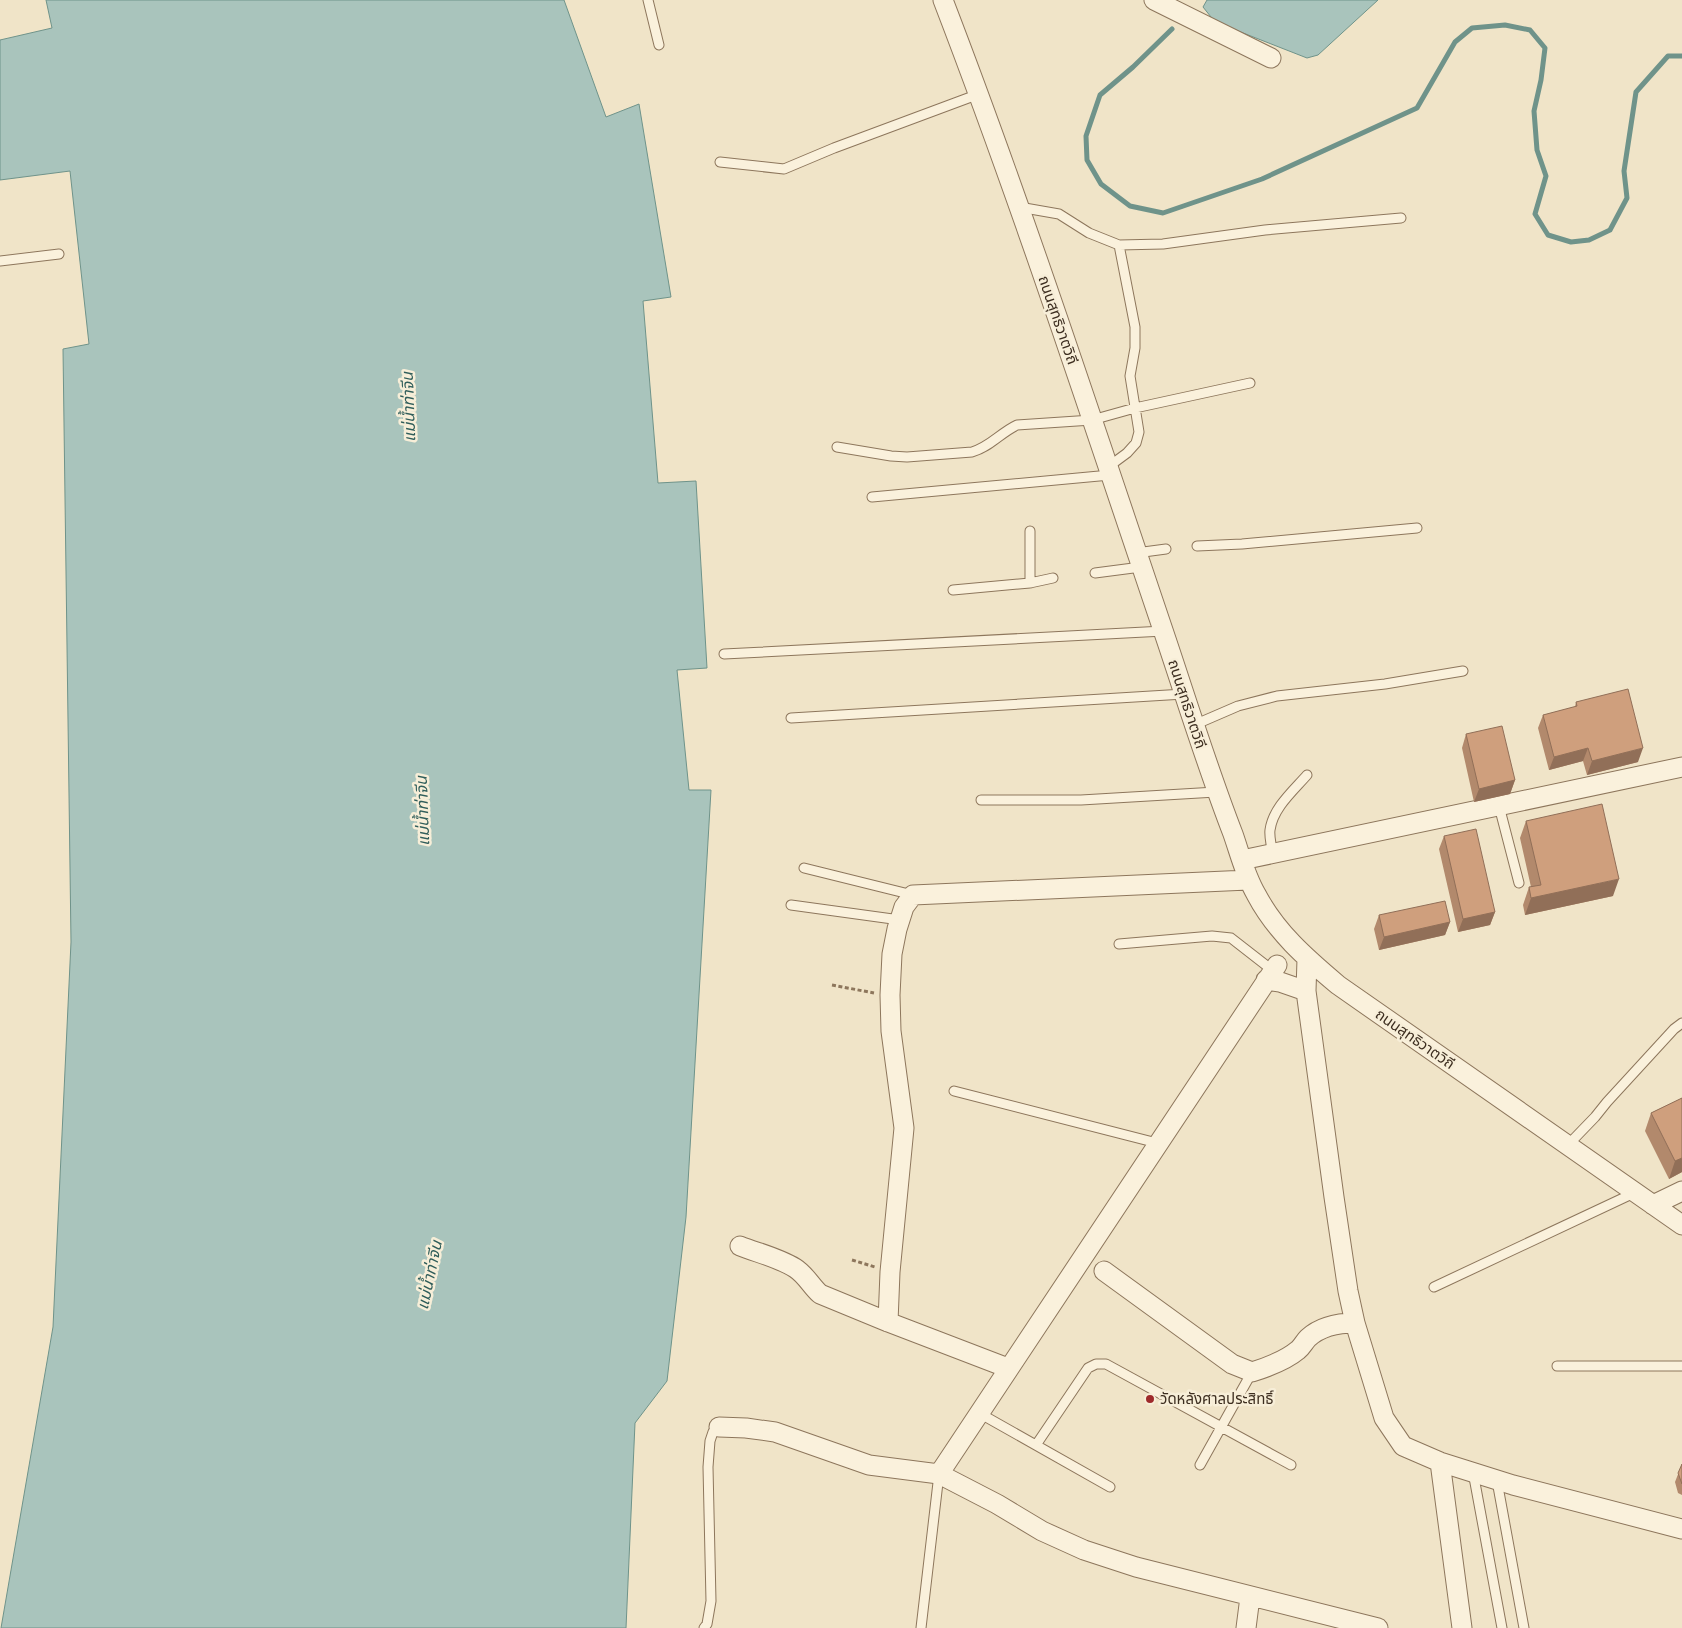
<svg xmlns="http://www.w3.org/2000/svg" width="1682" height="1628" viewBox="0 0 1682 1628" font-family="'PT Serif','Noto Sans Thai',serif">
<rect width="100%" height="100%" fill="#f0e4c8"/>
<path fill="#a9c4bc" stroke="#6f938a" d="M46,0h518l42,117 33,-13 32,193 -28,4 15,182 38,-2 11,187 -30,2 12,120h22l-25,427 -19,164 -32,42 -9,205h-625l52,-301 18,-385 -8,-593 26,-5 -19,-173 -70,9v-140l52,-12z
M1207,0h171l-60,55 -11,3 -92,-36 -12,-15z"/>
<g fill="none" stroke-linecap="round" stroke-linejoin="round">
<path stroke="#6f938a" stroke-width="5" d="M1172,29l-39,38 -33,28 -14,41 1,24 14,24 29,22 33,7 99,-34 155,-71 38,-66 17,-14 33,-3 25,5 15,18 -4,32 -7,31 3,39 9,26 -11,38 13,21 23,7 18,-2 21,-10 17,-32 -3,-27 12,-79 32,-36h14"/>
<defs>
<path id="lane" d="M648,0l11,45
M720,162l64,7 50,-21 145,-54
M1019,207l40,7 30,19 30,12 44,-1 102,-14 136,-12
M0,261l59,-7
M837,447l54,9 16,1 65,-5c18,-5 28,-19 45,-27l75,-5 43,-12 115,-25
M1108,467l19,-14 9,-10 3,-11 -9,-56 5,-28v-21l-16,-82
M872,497l238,-22
M1197,546l45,-2 175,-16
M1136,553l30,-4
M1095,573l46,-6
M1030,583v-52
M953,590l77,-7 23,-5
M724,654l440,-23
M791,718l393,-24
M1194,725l44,-19 39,-10 108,-12 78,-13
M981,800h100l135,-8
M1499,806l20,77
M1272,853c0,-7 -3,-16 -2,-23 3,-22 23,-39 37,-55
M804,868l109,27
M791,905l109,15
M1119,944l93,-8 19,2 41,32
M954,1091l203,52
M1567,1146l28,-29 12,-15 67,-73 8,-6
M1434,1287l200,-94
M1557,1366h125
M979,1413l131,74
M1036,1445l52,-77 8,-4h10l185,101
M1200,1465l52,-93
M1473,1472l29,156
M1497,1481l27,147
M704,1628l3,-4 4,-23 -3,-134 2,-26 3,-9 6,-5
M921,1628l18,-154"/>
<path id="street" d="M943,0c80,208 149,420 220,630 23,68 44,137 70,204 7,20 12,41 23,60 20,38 50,64 82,91l344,240
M1154,0l117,58
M1242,860l440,-93
M1307,959l-1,32 28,206 14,94 7,32
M1266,980l14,2 26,9
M1653,1205l29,-14
M740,1246c18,7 39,12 55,22 11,7 16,18 25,26l68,28 120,46
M1104,1271l128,93 20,8c16,-5 33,-11 46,-22 4,-3 6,-8 10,-12 13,-12 30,-15 47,-15l29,95 19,28 37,16 73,23 169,44
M888,1322l2,-50 14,-144 -13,-97 -1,-36 2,-41 5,-25 7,-22 9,-12 335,-15
M719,1427l27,1 29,4 94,33 70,9 58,30 45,27 42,19 52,17 242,61
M1440,1462l22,166
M939,1474l338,-509
M1246,1628l4,-31"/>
</defs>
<use href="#lane" stroke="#8d765c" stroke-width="11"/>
<use href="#street" stroke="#8d765c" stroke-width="21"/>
<path stroke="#8d765c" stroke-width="3" stroke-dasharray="4 2.5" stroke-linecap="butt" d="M832,985l42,8
M852,1260l23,7"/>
<use href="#lane" stroke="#faf1dc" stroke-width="9"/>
<use href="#street" stroke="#faf1dc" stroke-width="19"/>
</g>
<path fill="#b2896c" d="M1576,702l62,60 -51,13 -4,-14 -34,9 -11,-42 5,-13 32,-8z
M1466,734l49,46 -5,14 -36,8 -12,-54z
M1526,821l87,75 -88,19 -2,-10 6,-18h2l-11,-49z
M1444,836l51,76 -5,13 -32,7 -19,-83z
M1379,915l71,7 -5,13 -66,15 -5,-21z
M1682,1098v74l-13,7 -24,-48 6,-18z
M1682,1464v31l-4,-2 -3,-11z"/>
<path fill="#916f58" d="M1588,748l-5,13 -34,9 5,-13z
M1643,748l-5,14 -51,13 5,-14z
M1515,780l-5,14 -36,8 5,-13z
M1619,879l-6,17 -88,19 6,-17z
M1495,912l-5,13 -32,7 5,-13z
M1450,922l-5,13 -66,15 5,-13z
M1682,1158v14l-13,7 6,-18z"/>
<path fill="#cf9f7d" stroke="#916f58" d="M1628,689l15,59 -51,13 -4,-13 -34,9 -11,-42 34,-9 -1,-4z
M1502,726l13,54 -36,9 -13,-55z
M1602,804l17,75 -88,19 -2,-11 12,-2 -15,-64z
M1476,829l19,83 -32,7 -19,-83z
M1445,901l5,21 -66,15 -5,-22z
M1682,1098v60l-7,3 -24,-48z
M1682,1464v20l-4,-11z"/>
<circle fill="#9e2a2b" stroke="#f7eed8" stroke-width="2" cx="1150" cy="1399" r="5"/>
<g text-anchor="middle" stroke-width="5" stroke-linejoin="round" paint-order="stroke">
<g font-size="15" fill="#3d2e20" stroke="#f7eed8">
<text transform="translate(1058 320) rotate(71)" y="5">ถนนสุทธิวาตวิถี</text>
<text transform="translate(1187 704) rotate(72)" y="5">ถนนสุทธิวาตวิถี</text>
<text transform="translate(1415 1039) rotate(35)" y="5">ถนนสุทธิวาตวิถี</text>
</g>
<g font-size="15" fill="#3d2e20" stroke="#f7eed8" text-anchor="start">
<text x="1160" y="1404">วัดหลังศาลประสิทธิ์</text>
</g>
<g font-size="16" font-style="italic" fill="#2f5d5a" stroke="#f7eed8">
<text transform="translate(408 407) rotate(-92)" y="6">แม่น้ำท่าจีน</text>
<text transform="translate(422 811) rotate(-92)" y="6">แม่น้ำท่าจีน</text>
<text transform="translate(429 1275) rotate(-78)" y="6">แม่น้ำท่าจีน</text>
</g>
</g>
</svg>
